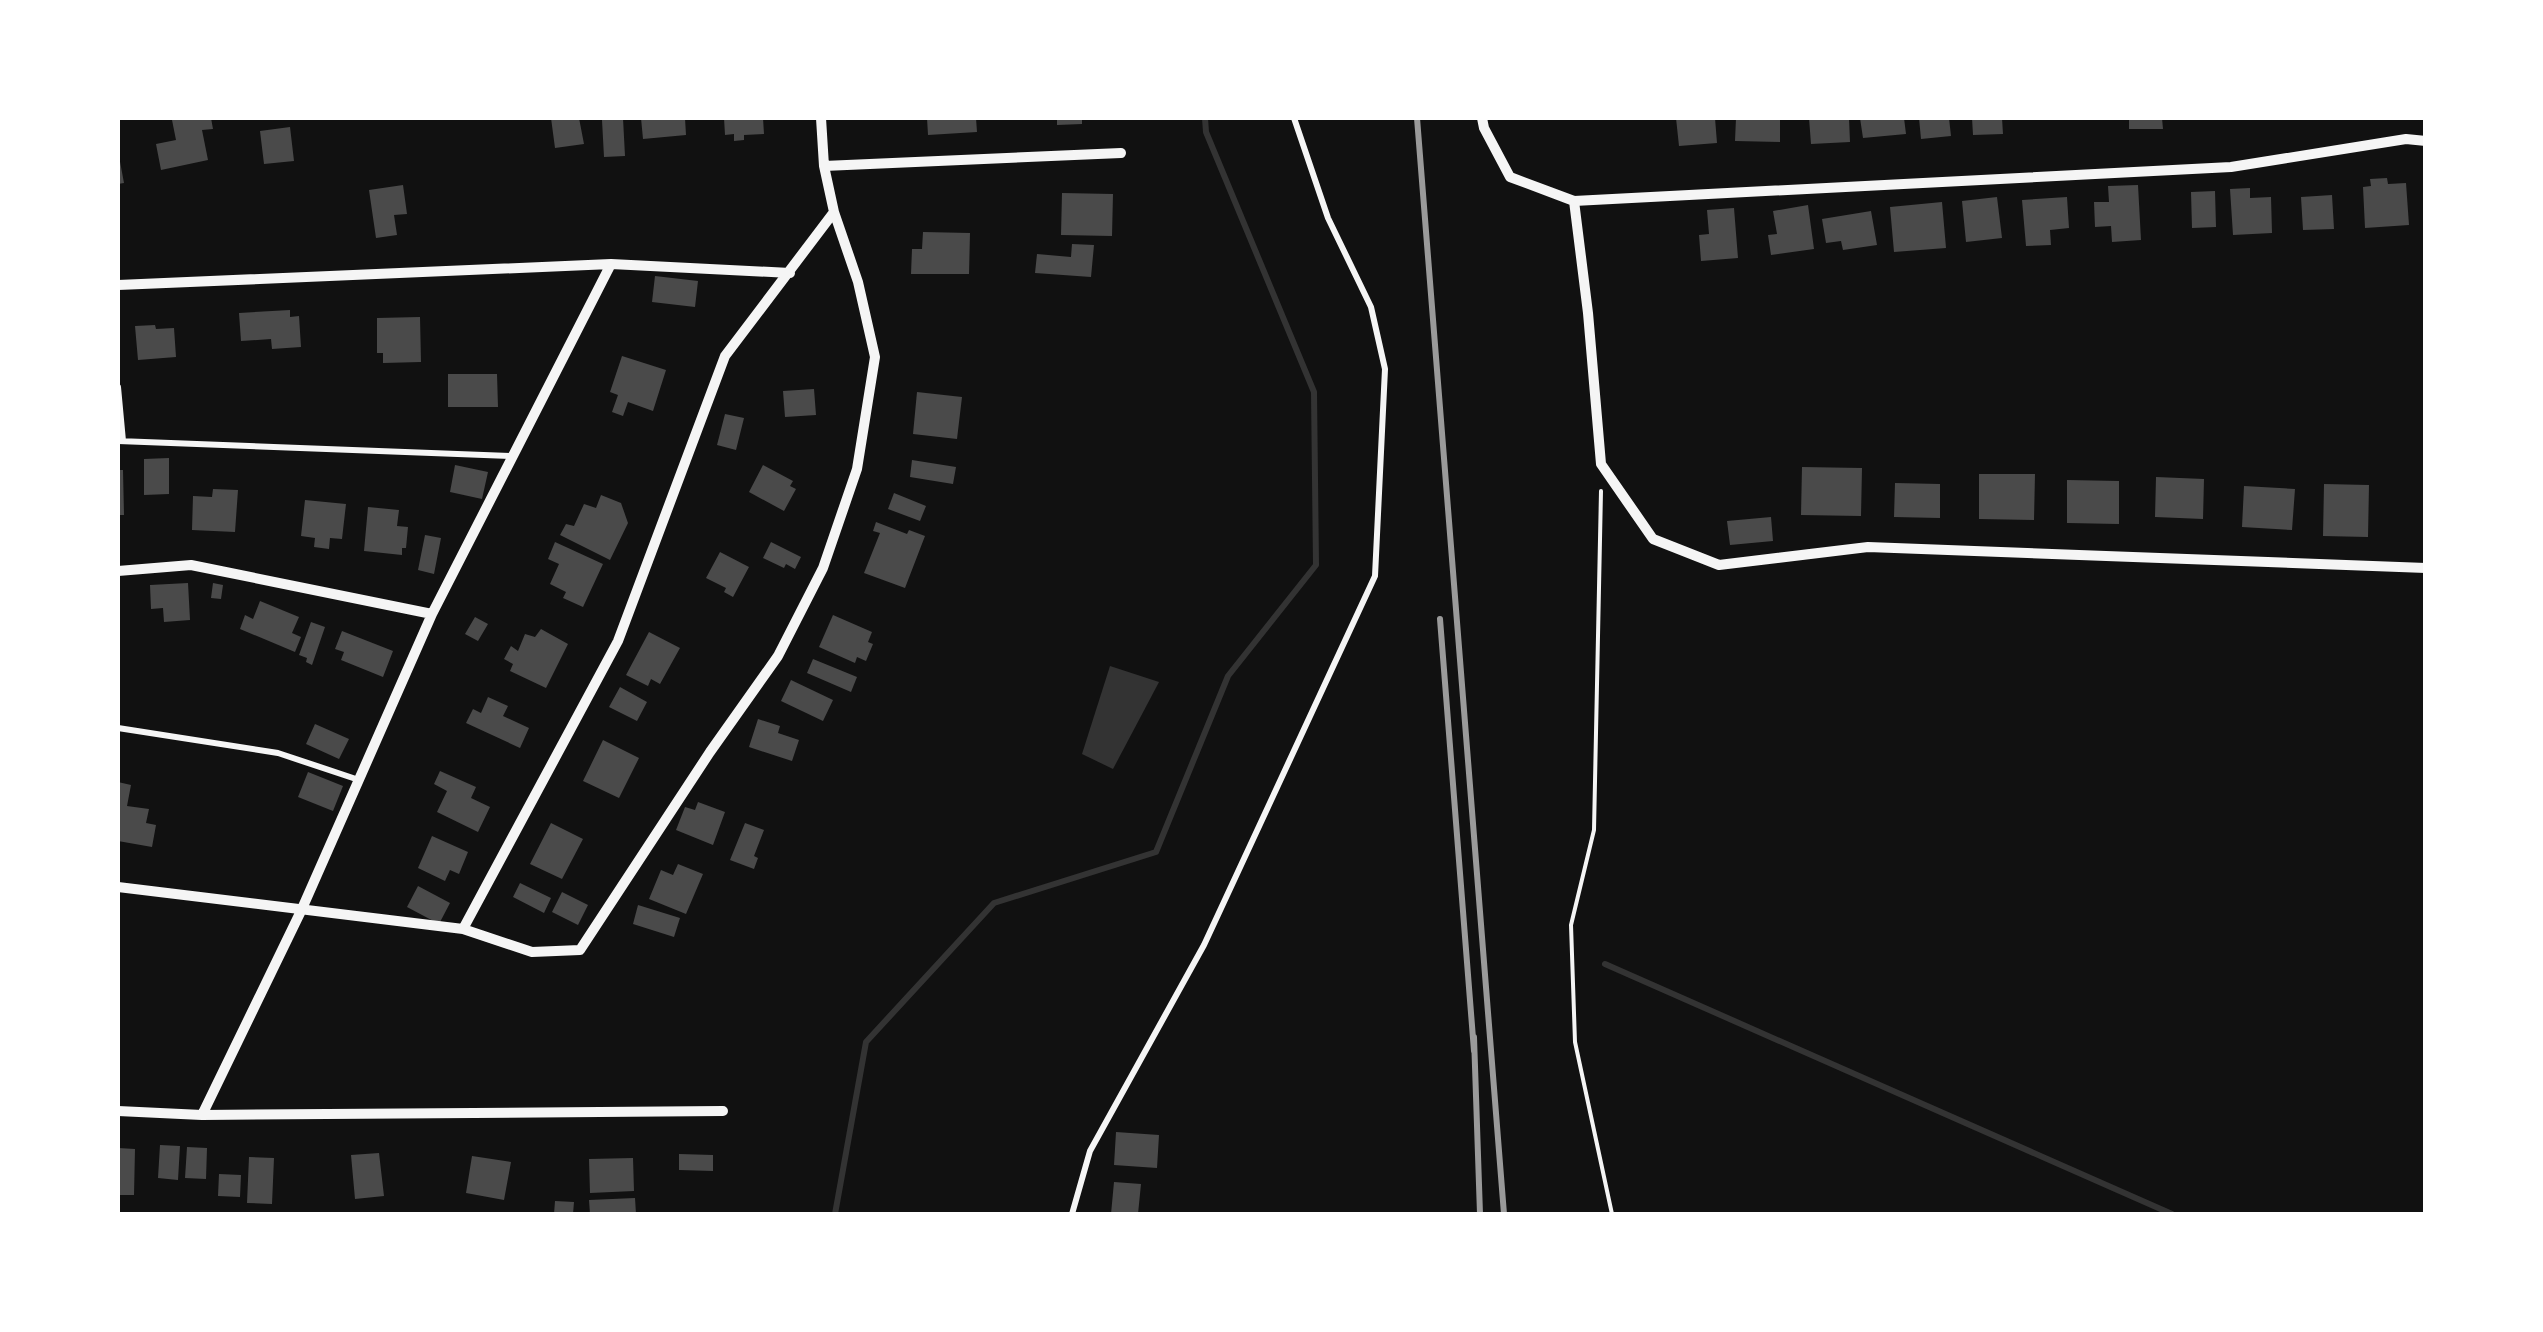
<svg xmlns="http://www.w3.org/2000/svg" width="2543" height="1332" viewBox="0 0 2543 1332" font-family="Lato,sans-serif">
<rect width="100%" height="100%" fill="#111"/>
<path fill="#333" d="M1110,666l49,16 -46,87 -31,-15z"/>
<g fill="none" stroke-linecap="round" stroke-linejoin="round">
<path stroke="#333" stroke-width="6" d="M1605,964l567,250
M835,1214l31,-172 128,-139 162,-51 72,-176 88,-111 -2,-173 -108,-260 -1,-14"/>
</g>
<path fill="#4a4a4a" d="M182,118h29l2,11 -11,1 6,30 -47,10 -5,-26 20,-4 -4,-20z
M551,118h28l5,26 -29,4z
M623,118l2,38 -21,1 -2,-37z
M641,118h44l1,17 -43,4z
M724,118h39l1,16 -20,1v5l-10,1v-7l-9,1z
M927,118h49l1,14 -49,3z
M1057,118h25v6l-25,1z
M1676,118h39l2,25 -38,3z
M1736,118h44v24l-45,-1z
M1809,118h40l1,24 -39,2z
M1860,118h44l2,16 -43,4z
M1919,118h30l2,18 -30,3z
M1972,118h30l1,16 -30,1z
M2129,118h33l1,11h-34z
M290,127l4,34 -30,3 -4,-33z
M118,151l6,32 -6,1z
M2387,178l1,6 18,-1 3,42 -44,3 -2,-41 8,-1 -1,-7z
M403,185l4,29 -13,1 3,20 -21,3 -7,-48z
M2138,185l3,55 -29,2 -1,-16 -16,1 -1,-25h15l-1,-16z
M2250,188v10l21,-1 1,36 -39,2 -3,-46z
M2215,191l1,36 -24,1 -1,-36z
M1062,193l51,1 -1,42 -51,-1z
M2332,195l2,34 -31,1 -2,-33z
M1997,197l5,41 -36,4 -4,-41z
M2067,197l2,31 -19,2 1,15 -25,1 -4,-46z
M1942,202l4,46 -52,4 -4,-45z
M1808,205l6,44 -43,6 -3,-20 9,-1 -4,-23z
M1734,208l4,50 -37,3 -2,-26 10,-1 -2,-24z
M1871,211l6,34 -34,5 -2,-9 -15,2 -4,-24z
M923,232l47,1 -1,41h-58l1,-25h10z
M1072,244l22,1 -3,32 -56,-4 2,-19 34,3z
M655,276l43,5 -3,26 -43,-5z
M290,310v7l9,-1 2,31 -29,2 -1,-10 -30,2 -2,-28z
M420,317l1,45 -38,1v-10h-6v-35z
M155,325l1,4 18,-1 2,29 -38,3 -3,-34z
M622,356l44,14 -13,41 -25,-9 -5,14 -11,-4 6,-17 -8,-3z
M448,374h49l1,33h-50z
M814,389l2,26 -31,2 -2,-26z
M917,392l45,5 -5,42 -44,-5z
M725,414l19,4 -8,32 -19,-5z
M169,458v36l-25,1v-36z
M912,460l44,7 -3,17 -43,-7z
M455,465l33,7 -6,27 -32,-7z
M763,465l30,16 -3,5 6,3 -12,22 -35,-19z
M1802,467l60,1 -1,48 -60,-1z
M118,470h5l1,45h-6z
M1979,474h56l-1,46 -55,-1z
M2156,477l48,2 -1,40 -48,-2z
M2067,480l52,1v43l-52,-1z
M1895,483l45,1v34l-46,-1z
M2324,484l45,1 -1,52 -45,-1z
M2244,486l51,3 -3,41 -50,-3z
M213,489l25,1 -3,42 -43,-2 1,-34 19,1z
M894,493l32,13 -6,15 -32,-12z
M601,495l20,8 7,20 -18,37 -50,-25 6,-11 8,2 10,-22 12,4z
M305,500l41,4 -4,35 -12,-1 -1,11 -15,-2 1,-9 -14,-2z
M368,507l31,3 -2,16 11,1 -2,21h-4v7l-38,-4z
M1771,517l2,24 -43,4 -3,-24z
M876,522l31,12 2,-4 16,6 -20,52 -41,-15 16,-40 -7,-2z
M425,535l16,3 -7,36 -16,-4z
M555,542l48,22 -20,43 -20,-9 3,-6 -16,-8 9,-20 -11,-5z
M771,542l30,15 -6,12 -9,-5 -2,4 -21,-10z
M720,552l29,15 -16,30 -9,-5 2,-4 -20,-10z
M188,583l2,37 -26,2 -1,-14 -12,1 -1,-24z
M213,583l10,2 -2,14 -10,-1z
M260,601l39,16 -7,16 9,4 -6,15 -55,-23 5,-14 8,4z
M833,615l39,17 -4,10 5,2 -7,17 -9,-4 -2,6 -36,-16z
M475,617l13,7 -10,17 -13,-7z
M311,622l14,5 -13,38 -6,-3 1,-4 -8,-3z
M541,629l27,15 -22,44 -36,-17 3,-7 -9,-5 7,-13 7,5 7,-17 10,3z
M342,631l51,20 -10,26 -42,-17 3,-8 -9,-3z
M649,632l31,16 -20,36 -9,-5 -3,7 -22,-11z
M813,659l44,18 -6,15 -44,-19z
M791,680l42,20 -10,21 -42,-20z
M620,687l27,15 -10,19 -28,-14z
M488,697l20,9 -5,10 26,12 -9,20 -54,-25 7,-14 8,4z
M758,719l22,7 -2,7 21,7 -7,21 -43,-14z
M315,724l34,15 -10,20 -33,-15z
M603,740l36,18 -20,40 -36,-17z
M440,771l36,16 -5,11 19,9 -12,25 -41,-20 10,-21 -13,-7z
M308,772l35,14 -10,25 -35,-14z
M118,782l13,3 -4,21 22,3 -3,14 10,2 -4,22 -34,-6z
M698,802l27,10 -12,33 -37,-15 9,-23 10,3z
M551,823l32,16 -21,40 -32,-15z
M745,823l19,7 -10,26 4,2 -4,11 -24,-9z
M432,836l36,16 -9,22 -9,-4 -5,11 -27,-13z
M678,864l25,10 -17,40 -37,-15 12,-29 12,5z
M520,883l31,15 -7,15 -31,-16z
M418,886l32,17 -11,21 -32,-17z
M562,892l26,13 -10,20 -26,-13z
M638,905l42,13 -6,19 -41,-13z
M1116,1132l43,3 -2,33 -43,-3z
M160,1145l20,1 -2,34 -20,-2z
M187,1147l20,1 -1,31 -21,-1z
M118,1148l17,1 -1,46h-16z
M379,1153l5,43 -29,3 -4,-44z
M679,1154l34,1v16l-34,-1z
M472,1156l39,6 -7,38 -38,-7z
M249,1157l25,1 -2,46 -25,-1z
M633,1158l1,33 -44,2 -1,-34z
M219,1174l22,1 -1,22 -22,-1z
M1114,1182l27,2 -3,30h-27z
M635,1198l1,16h-46l-1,-14z
M555,1201l19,1 -1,12h-19z"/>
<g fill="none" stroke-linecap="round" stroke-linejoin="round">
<path stroke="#f5f5f5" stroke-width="4" d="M1601,491l-7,339 -23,95 4,117 37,172"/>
<path stroke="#f5f5f5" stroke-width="6" d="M118,387l5,54
M118,441l394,15
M118,728l160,25 81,27
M1072,1214l18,-63 114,-206 171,-369 10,-207 -14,-62 -43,-89 -34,-100"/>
<path stroke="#f5f5f5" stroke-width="10" d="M1482,118l2,10 26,49 64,24 657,-34 175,-28 20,2
M824,166l297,-13
M1574,201l14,112 13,151 52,75 66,26 149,-18 558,21
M118,285l493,-21 179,9
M118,571l73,-6 241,49
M118,887l345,42 69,23 48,-2 130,-198 68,-96 45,-88 34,-99 18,-112 -17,-75 -24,-70 -10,-46 -3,-48
M463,929l155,-288 107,-285 109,-144
M118,1111l84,4 521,-4
M202,1115l99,-204 131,-297 179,-350"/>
<path stroke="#9a9a9a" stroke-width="6" d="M1417,118l87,1096
M1440,619l34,432
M1474,1037l6,177"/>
</g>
<rect width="2543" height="1332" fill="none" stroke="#ffffff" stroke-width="240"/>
</svg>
